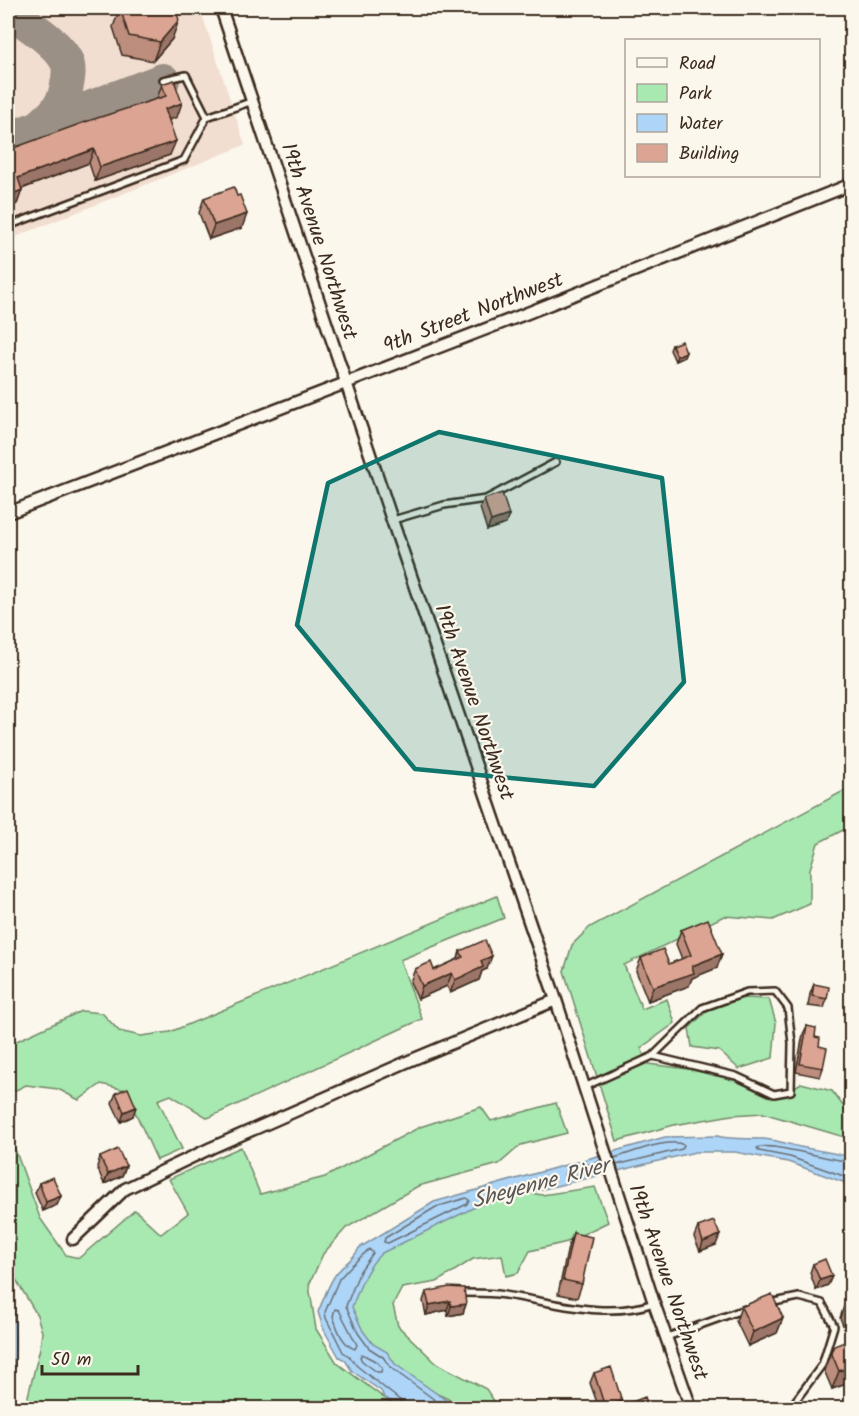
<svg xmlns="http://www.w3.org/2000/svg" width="859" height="1416" viewBox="0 0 859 1416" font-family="Kalam,sans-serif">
<rect width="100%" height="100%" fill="#fbf7ec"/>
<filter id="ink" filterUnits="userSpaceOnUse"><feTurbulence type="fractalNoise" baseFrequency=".0167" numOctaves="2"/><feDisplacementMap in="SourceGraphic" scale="12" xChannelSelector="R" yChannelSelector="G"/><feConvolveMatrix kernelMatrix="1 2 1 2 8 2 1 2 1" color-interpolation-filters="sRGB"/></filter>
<g filter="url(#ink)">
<path fill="#f2ded1" d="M8,8h192l45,137 -237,95z"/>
<path fill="#a8e8b1" stroke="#728968" stroke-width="1.5" d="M851,787v48l-4,-7 -29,15 -8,26v35l-37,16 -49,-4 -100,49 18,44 25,-10 8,24 -34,25 7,16 40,5 46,11 34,16 19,-4 14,-9 31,8 18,24 1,24 -88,-26 -31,2 -58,10 -57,16 -53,-170 8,-26 18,-18z
M497,896l7,22 -104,42 22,59 -214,99 -37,-23 -13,5 24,49 -25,11 -32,-70 -24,-6 -22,16 -21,-11 -32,-4 -18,9v-49l73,-34 21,2 17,18 22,5 29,-4z
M743,998l26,1 7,24 -3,35 -34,11 -20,-18 -27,-4 -3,-19 19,-18z
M556,1103l11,30 -46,12 -22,19 -81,22 -72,42 -23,26 -14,31 7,44 21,34 46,34 22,11h-380l15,-60 2,-16 -5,-17 -29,-49v-131l7,14 25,69 26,37 13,3 56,-48 26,24 27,-21 -19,-34 72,-32 19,47 65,-17 95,-50 61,-20 10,14z
M595,1187l13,35 -41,20 -37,9 -12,22 -12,3 -4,-21 -29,4 -36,23 -35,6 -9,17 5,21 38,37 50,26 13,19h-31l-88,-40 -29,-30 -8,-52 52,-53 109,-45 38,7z"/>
<path fill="#add5f7" stroke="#7f91a0" stroke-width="1.5" d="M717,1136c15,4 31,2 47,3 12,1 24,5 36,8 17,3 34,6 51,10v28l-63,-23 -53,-10h-40l-216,53 -97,48c-16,14 -22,34 -30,54l11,24 10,13 14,8 8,12 62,44h-56l-17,-11 -3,-6 -29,-20 -7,-11 -6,-3 -16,-29 -5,-16c5,-11 9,-24 16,-35 6,-11 20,-17 25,-29l75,-46 231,-65z
M8,1289l6,20 1,34 -1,26 -6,26z"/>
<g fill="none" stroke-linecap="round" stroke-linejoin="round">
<path stroke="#696e75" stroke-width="1.5" d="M614,1158c18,-5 54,-21 70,-13l-2,4 -66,16
M601,1161l-35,10 -2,4 4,2 35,-9
M852,1162c-18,-1 -86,-21 -95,-14l2,3 31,6 62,22
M466,1198l3,2 -2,4 -79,39 -4,-1 1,-4 51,-31z
M335,1309l4,1 18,35 -2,4c-13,-4 -18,-21 -22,-33z
M362,1354l15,8 5,6 -1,4h-4l-15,-11 -2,-4z
M404,1408l-3,-7 -44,-35 -8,-10 -6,-4 -17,-34 -1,-6 14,-33 10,-11 20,-19 4,4 -13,18 -14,35 12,27 11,15 14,9 8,11 55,40"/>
<path stroke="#9b9085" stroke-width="34" d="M8,10c17,13 50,32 59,52 3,7 1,20 -1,27 -3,17 -13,26 -26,37
M8,139l155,-59"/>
<defs>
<path id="service" d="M163,80l23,-5 21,42
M8,226l176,-66 23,-43 46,-16
M393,520l51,-15 42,-6 70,-37
M584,1087l69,-31 49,-48 45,-16 28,-1 13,17 4,35 -1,48 -17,3 -38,-18 -83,-20
M460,1293c12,0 25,0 37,1 52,6 105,27 157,9
M769,1303l30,-6 23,6 12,23 -12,39 -32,43
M667,1337l78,-28"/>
<path id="minor" d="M221,8l171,512 164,480 98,303 37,105
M8,513l517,-199 327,-130
M73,1239l52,-50 86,-41 198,-87 147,-61"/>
</defs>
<use href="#service" stroke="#3b2a1e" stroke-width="10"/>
<use href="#minor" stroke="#3b2a1e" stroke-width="15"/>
<use href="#service" stroke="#fbf7ec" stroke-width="5"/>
<use href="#minor" stroke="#fbf7ec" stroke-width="10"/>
</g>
<path fill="#bd8e7e" stroke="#3b2a1e" stroke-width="1.5" d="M120,8l52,31 -19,22 -31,-6 -9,-28z
M162,84l15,33 -8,3 1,35 -75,26 -6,-18 -67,26 -5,15 -9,-54 149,-51z
M237,196l5,32 -33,11 -10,-26 5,-15z
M672,345l14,7 -2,5 -9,4 -5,-11z
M484,499l25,16 -3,9 -19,6 -7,-22z
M681,930l36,38 -25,10 -3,8 -41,15 -12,-30 5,-13 28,6 13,-5 -6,-15z
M460,951l27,18 -5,2 -3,9 -29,13 -3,-7 -29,13 -8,-17 5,-13 19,1 24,-11z
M814,984l13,15 -3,9 -16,-2 2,-12z
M807,1026l8,11 8,31 -3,9 -24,-5 7,-38z
M116,1093l17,23 -12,6 -9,-19z
M100,1157l26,9 -4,10 -18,8 -7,-17z
M39,1183l22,13 -4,9 -14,6 -8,-18z
M698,1227l18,18 -16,6 -6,-14z
M573,1233l9,51 -5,14 -19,-4 10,-47z
M813,1264l19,12 -4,9 -12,5 -6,-17z
M426,1292l40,12 -3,9 -15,3 -1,-6 -21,5 -3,-14z
M852,1298v84l-20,7 -8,-19 7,-18 18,-12 -9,-22 6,-18z
M741,1307l42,11 -6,15 -29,13 -12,-25z
M594,1373l28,28 -2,7h-21l-9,-25z"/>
<path fill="#9a7467" stroke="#3b2a1e" stroke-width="1.5" d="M179,20l-7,19 -19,22 7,-19z
M182,103l-5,14 -17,6 5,-14z
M176,141l-6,14 -75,26 5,-14z
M94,149l-5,14 -76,29 5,-14z
M22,190l-5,14 -9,4v-12z
M247,214l-5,14 -33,11 5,-14z
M686,352l-2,5 -9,4 2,-5z
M509,515l-3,9 -19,6 4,-9z
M722,954l-5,14 -25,10 -3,8 -41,15 5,-14 39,-21z
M492,956l-5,13 -5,2 -3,9 -29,13 5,-13 26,-19z
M452,973l-5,13 -29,13 4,-13z
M136,1107l-3,9 -12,6 3,-10z
M126,1166l-4,10 -18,8 4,-10z
M61,1196l-4,9 -14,6 3,-9z
M720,1235l-4,10 -16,6 3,-9z
M832,1276l-4,9 -12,5 4,-10z
M450,1301l-3,9 -21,5 3,-10z
M466,1304l-3,9 -15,3 3,-10z
M783,1318l-6,15 -29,13 5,-14z
M852,1366v16l-20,7 7,-18z
M622,1401l-2,7h-15v-1z"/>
<path fill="#dca593" stroke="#3b2a1e" stroke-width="1.5" d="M120,8h55l4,12 -19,22 -31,-6z
M174,80l8,23 -17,6 11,32 -76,26 -6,-18 -76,29 4,12 -14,6v-46l77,-28 81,-26 -4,-12z
M234,187l3,9 3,-1 7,19 -33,11 -10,-27z
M682,341l4,11 -9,4 -5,-11z
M502,493l7,22 -18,6 -7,-22z
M708,919l14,35 -30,12 2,7 -41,14 -12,-29 22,-9 6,15 22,-9 -10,-25z
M485,940l7,16 -11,5 2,6 -28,13 -3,-7 -30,13 -7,-17 16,-7 3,8 29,-13 -3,-6z
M814,984l15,3 -2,12 -15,-3z
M807,1026l9,2 -1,9 5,1 -1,8 8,2 -4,20 -23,-4z
M128,1088l8,19 -12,5 -8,-19z
M118,1149l8,17 -18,8 -8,-17z
M53,1177l8,19 -15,6 -7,-19z
M714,1221l6,14 -17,7 -5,-15z
M573,1233l19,4 -10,47 -19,-4z
M825,1259l7,17 -12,4 -7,-16z
M449,1287l15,1 2,16 -15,2 -1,-5 -21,4 -3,-13z
M772,1294l11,24 -30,14 -12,-25z
M852,1298v14l-6,-12z
M852,1339v27l-13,5 -8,-19 3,-6z
M611,1367l11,34 -17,6 -11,-34z
M645,1397l4,11h-20l-2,-4z"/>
</g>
<path fill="#0f766e" fill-opacity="0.2" stroke="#0f766e" stroke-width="4.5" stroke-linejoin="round" d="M439,432l223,46 22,204 -90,104 -179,-17 -118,-144 31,-142z"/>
<g text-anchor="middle" stroke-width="4.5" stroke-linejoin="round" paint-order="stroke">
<g font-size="21" fill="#3b2a1e" stroke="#fbf7ec">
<text transform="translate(320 241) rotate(72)" y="7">19th Avenue Northwest</text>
<text transform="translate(473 312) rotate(-21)" y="7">9th Street Northwest</text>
<text transform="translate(475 702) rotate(71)" y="7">19th Avenue Northwest</text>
<text transform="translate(669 1282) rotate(71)" y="7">19th Avenue Northwest</text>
</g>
<g font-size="22" font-style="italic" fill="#585554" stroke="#fbf7ec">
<text transform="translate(540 1182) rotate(-15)" y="8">Sheyenne River</text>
</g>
</g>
<rect width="859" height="1416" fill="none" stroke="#fbf7ec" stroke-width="30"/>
<rect x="15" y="15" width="829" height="1386" fill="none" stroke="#3b2a1e" stroke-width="2" filter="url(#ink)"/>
<rect x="625" y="39" width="195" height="138" fill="#fbf7ec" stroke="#aea59a" stroke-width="1.5"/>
<rect x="637" y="58" width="30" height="9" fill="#fbf7ec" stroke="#aea59a" stroke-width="1.5"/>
<text x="679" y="69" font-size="18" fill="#3b2a1e">Road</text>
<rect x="637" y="84" width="30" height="18" fill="#a8e8b1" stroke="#aea59a" stroke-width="1.5"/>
<text x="679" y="99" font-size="18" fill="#3b2a1e">Park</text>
<rect x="637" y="114" width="30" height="18" fill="#add5f7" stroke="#aea59a" stroke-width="1.5"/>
<text x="679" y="129" font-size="18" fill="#3b2a1e">Water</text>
<rect x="637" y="144" width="30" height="18" fill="#dca593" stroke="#aea59a" stroke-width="1.5"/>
<text x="679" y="159" font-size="18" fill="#3b2a1e">Building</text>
<path d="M42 1365v9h96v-9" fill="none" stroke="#3b2a1e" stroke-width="3"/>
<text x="51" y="1365" font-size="18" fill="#3b2a1e" stroke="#fbf7ec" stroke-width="4.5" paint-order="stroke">50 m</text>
</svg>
